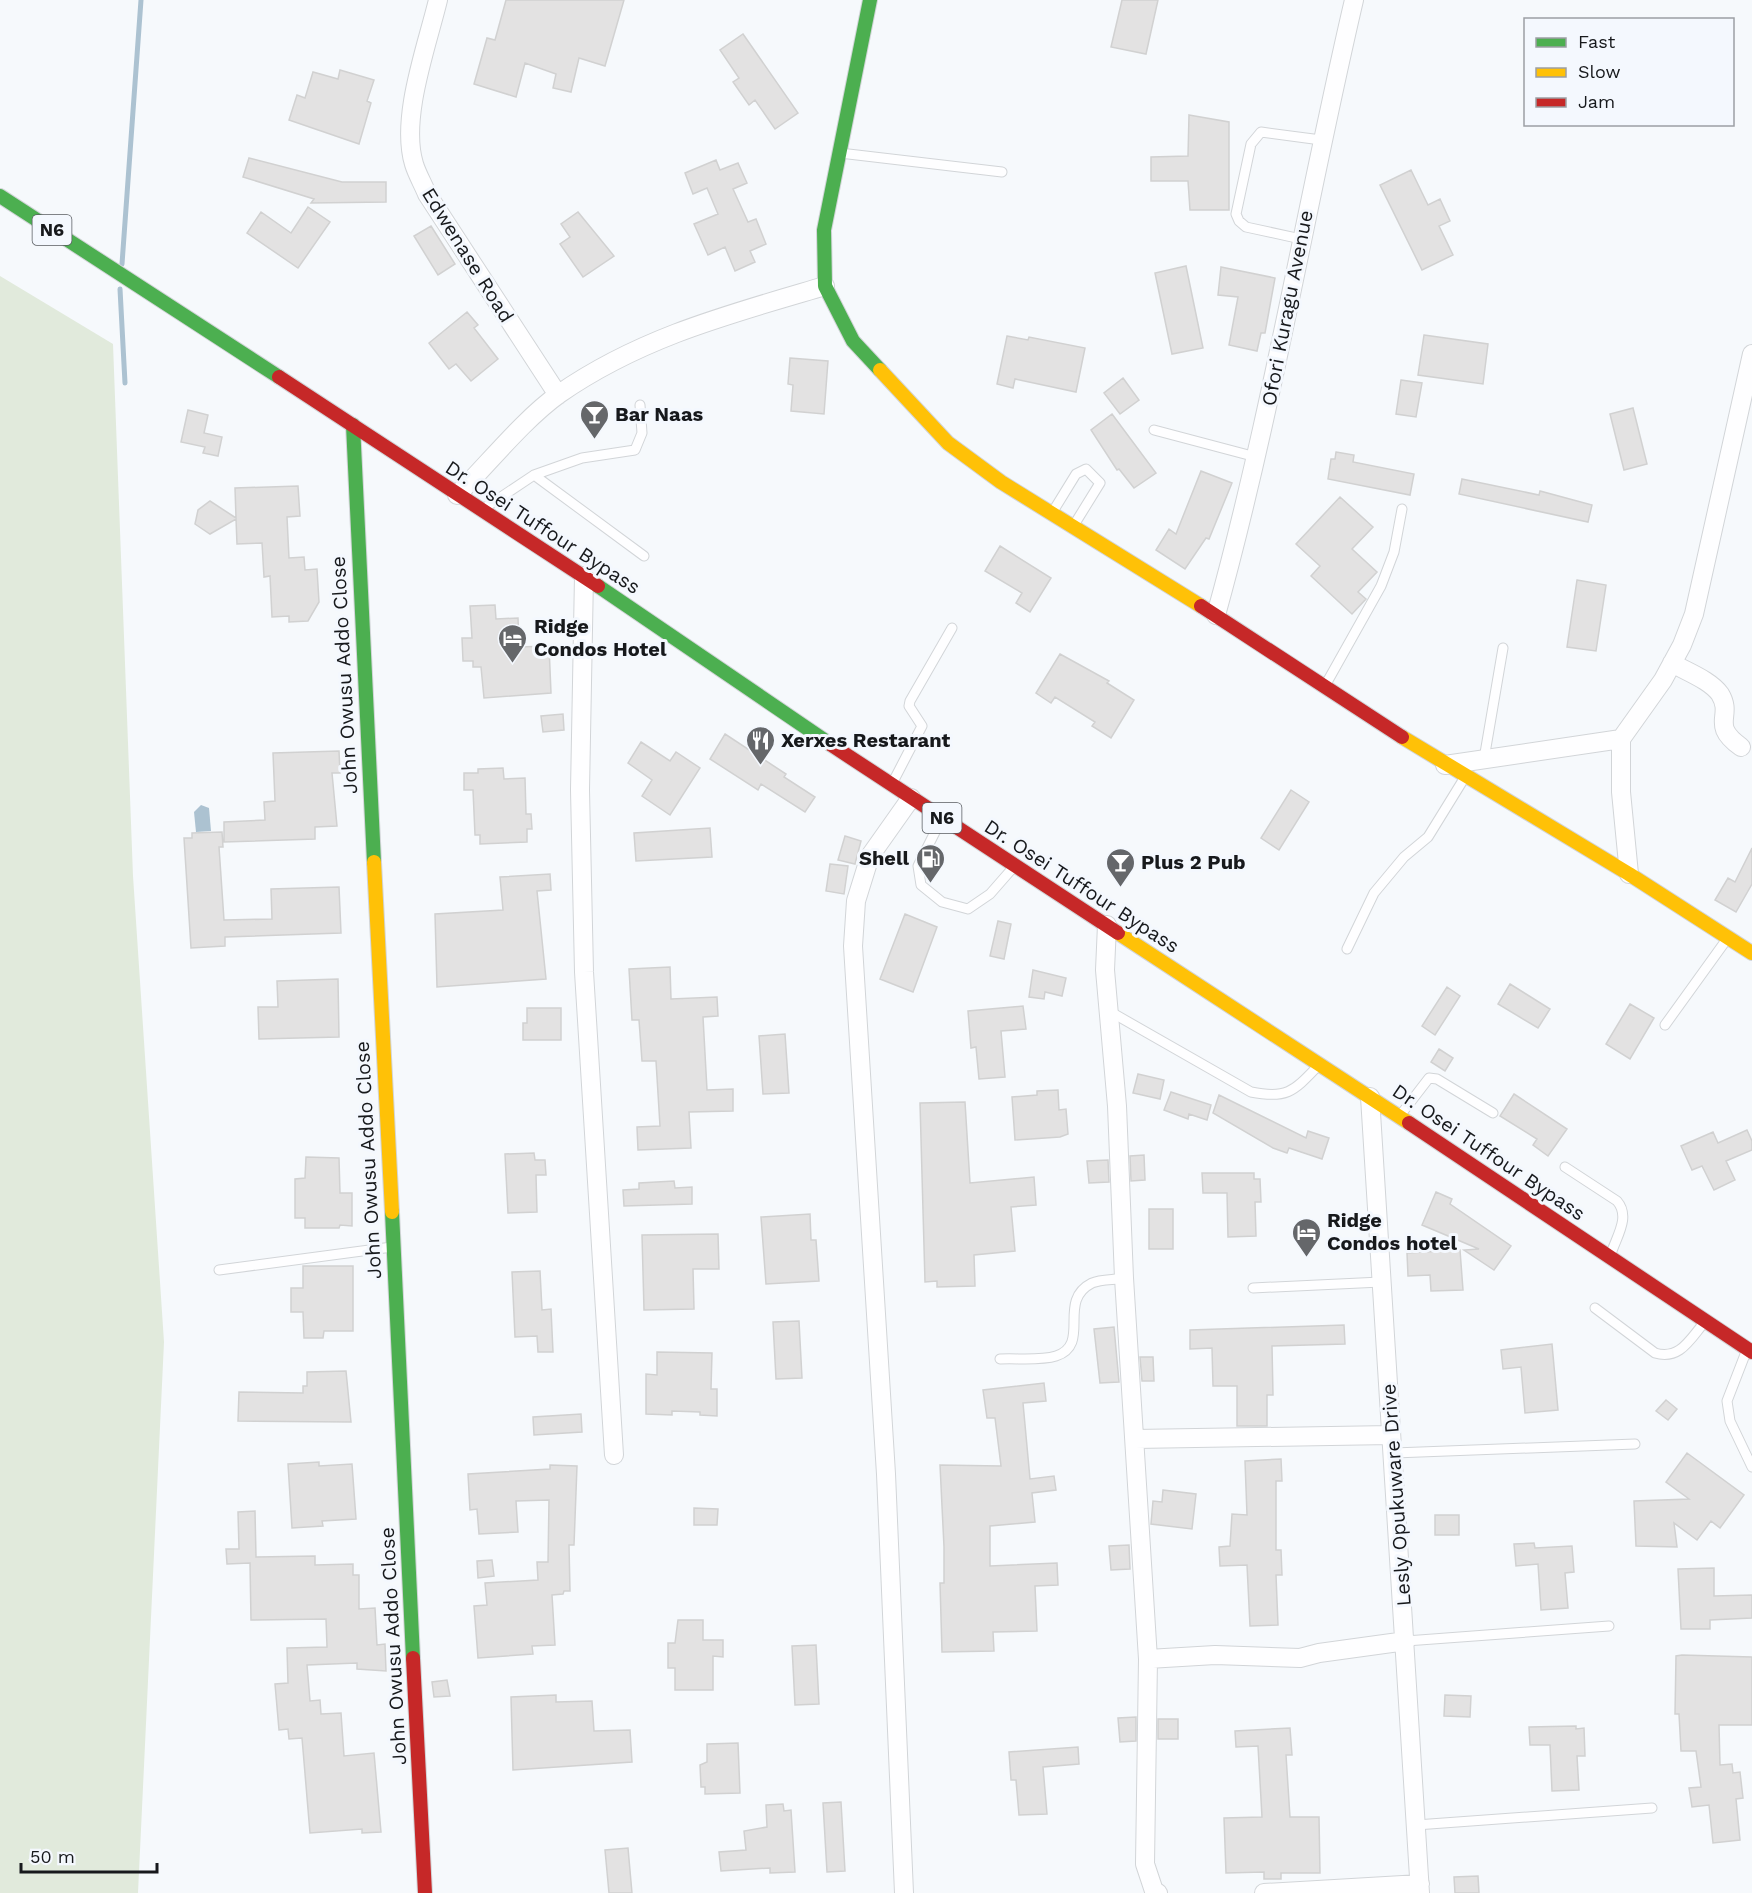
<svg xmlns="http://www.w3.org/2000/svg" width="1752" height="1893" viewBox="0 0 1752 1893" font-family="'Work Sans',sans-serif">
<rect width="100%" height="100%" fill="#f6f9fc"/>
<path fill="#e1eadc" d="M0,276l113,68 20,532 31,466 -26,551h-138z"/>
<path fill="#acc2d1" d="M201,805l8,3 2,23 -15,1 -2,-20z"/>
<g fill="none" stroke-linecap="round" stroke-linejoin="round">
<path stroke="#acc2d1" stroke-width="5" d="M122,264l19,-264
M120,289l5,94"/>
</g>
<path fill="#e3e2e2" stroke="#d1d1d1" stroke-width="1.5" d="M506,0h118l-19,66 -26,-8 -8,34 -18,-4 3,-14 -31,-11 -9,34 -42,-13 13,-46 8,2z
M1122,0h36l-12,54 -35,-7z
M743,34l55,79 -23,16 -20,-29 -6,5 -16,-23 6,-4 -19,-28z
M340,70l34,10 -7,21 4,2 -12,41 -70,-24 8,-25 8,3 8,-26 25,7z
M1189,115l40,7v88h-39l-2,-29h-37v-24l37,-1z
M249,158l93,24h44v20l-75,1 3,-4 -71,-22z
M716,160l4,10 18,-7 9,20 -14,6 15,33 8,-3 10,25 -16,7 5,11 -20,9 -10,-24 -17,8 -14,-31 24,-10 -11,-26 -14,6 -8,-21z
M1411,170l17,35 12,-6 10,22 -11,5 14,29 -31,15 -42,-85z
M308,207l22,15 -32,46 -51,-35 14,-21 30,21z
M578,212l36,44 -31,21 -23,-33 10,-7 -9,-13z
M431,226l24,38 -17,11 -24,-39z
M1186,266l17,82 -31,6 -17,-81z
M1221,267l54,11 -10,55h-4l-4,18 -28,-6 9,-48 -20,-2z
M467,312l11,13 -4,3 24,31 -27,22 -15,-17 -7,5 -20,-26z
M1424,335l64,9 -5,40 -65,-9z
M1007,336l21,4 1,-3 56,11 -9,44 -61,-13 -2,9 -16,-4z
M790,358l38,3 -4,53 -33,-3 2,-26 -5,-1z
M1123,378l16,22 -19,14 -16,-21z
M1401,380l21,3 -6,34 -20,-3z
M1633,408l14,56 -23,6 -14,-56z
M188,410l20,5 -4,18 18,4 -4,19 -15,-3 2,-6 -24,-5z
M1112,414l44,59 -22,15 -15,-19 -2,1 -26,-40z
M1336,452l18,3 -1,7 61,12 -4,21 -82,-16 3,-20h4z
M1201,471l31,12 -23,56 -3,-1 -21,31 -29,-19 13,-21 7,5z
M1462,479l77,16 1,-4 52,14 -4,17 -129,-28z
M298,486l2,30 -13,1 2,41 15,-1 1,13 12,-1 2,33 -11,19 -19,1v-6l-17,1 -2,-41 -6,1 -2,-34 -25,1 -1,-25 -26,15 -15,-10 3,-14 12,-9 26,17 -1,-30z
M1340,497l33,30 -21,22 25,23 -19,20 8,7 -14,15 -41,-38 9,-10 -24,-22z
M1000,546l51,32 -21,34 -14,-9 6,-10 -37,-22z
M1577,580l29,5 -10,66 -29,-4z
M495,605l1,14 22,-1 1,29 30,-1 2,47 -67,5 -3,-31h-8v-6h-10l-1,-23h10l-2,-32z
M1060,654l49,27 -2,2 27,17 -23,38 -19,-12 3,-4 -40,-25 -4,6 -15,-10z
M563,714l1,16 -21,2 -2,-16z
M725,734l61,40 -2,3 31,20 -10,15 -44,-28 -3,6 -48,-31z
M641,742l29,19 6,-9 24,16 -30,47 -28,-19 10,-16 -24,-17z
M339,751l1,22h-8l5,53 -22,1v12l-91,3v-20l41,-2 -1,-18 11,-1 -2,-48z
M503,768l1,11 21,-1 1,36h5l1,15h-5v13l-47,2v-9h-5l-2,-45h-9v-17h14v-4z
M1291,790l18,12 -30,48 -18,-12z
M710,828l2,29 -76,4 -2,-28z
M222,832l1,15h-4l5,73 48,-1 -1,-30 68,-2 2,46 -116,4v9l-34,2 -7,-110h8v-5z
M845,836l16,5 -6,23 -17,-4z
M1752,848v36l-16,28 -21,-12 13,-22 7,4z
M830,864l18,2 -4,28 -18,-3z
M550,874l1,16 -14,1 9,88 -109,8 -2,-73 68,-4 -3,-33z
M905,914l32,13 -24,65 -33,-13z
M998,921l13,3 -7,35 -14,-3z
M670,967l1,32 46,-2 1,19 -15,1 4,73 26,-1v22l-44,1 2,36 -53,2 -1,-23 23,-1 -4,-65h-14l-3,-41h-7l-3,-51z
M1033,970l33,8 -4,18 -17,-4 -1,7 -15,-2z
M338,979l1,58 -80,2 -1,-32h20l-1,-26z
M1510,984l40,25 -12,19 -40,-24z
M1447,987l13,9 -25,39 -13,-9z
M1630,1004l24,14 -24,41 -24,-15z
M1023,1006l3,23 -25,2 4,46 -26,2 -3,-32 -5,1 -3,-37z
M527,1008h34v32h-38v-17h4z
M785,1034l4,59 -26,1 -4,-58z
M1439,1049l14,9 -8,13 -14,-9z
M1138,1074l26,6 -4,19 -27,-6z
M1058,1090l1,20 7,-1 2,25 -8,3 -45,3 -3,-43 25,-2v-4z
M1171,1092l40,13 -4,15 -18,-6 -1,5 -24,-9z
M1514,1094l53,35 -19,27 -15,-11 4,-6 -37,-23z
M1219,1095l87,43 2,-7 21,7 -7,21 -33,-11 -2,5 -14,-5 -60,-35z
M965,1102l5,81 64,-6 2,28 -25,2 4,44 -41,4 1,31 -38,1v-6l-12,1 -5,-179z
M1747,1130l5,11v9l-26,11 9,19 -21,10 -12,-24 -10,4 -11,-24 32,-14 5,11z
M534,1153l1,7h10l1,15h-10l1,37 -29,1 -3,-59z
M1144,1155l1,25 -14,1 -1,-25z
M306,1157l33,1 1,35h12v33l-12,-1 -1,3h-34v-10h-10v-39l10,-1z
M1108,1160l1,22 -20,1 -2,-22z
M1202,1173h52v6h6l1,23h-6l1,34 -28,1 -1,-44h-24z
M674,1181l1,7 17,-1v17l-68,2 -1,-16 16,-1v-6z
M1436,1192l16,7 -2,5 61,42 -17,24 -30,-20 15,-1 -57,-24z
M1149,1209h24v40h-24z
M810,1214l1,26h5l3,41 -53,3 -5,-67z
M718,1234l1,35h-26l1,40 -50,1 -2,-75z
M1460,1250l3,40 -32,1 -1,-16 -22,1 -1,-23z
M303,1266h50v65h-29l-1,7h-19l-1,-26h-12v-24h12z
M540,1271l2,39 9,-1 2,43h-15l-1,-16 -22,1 -3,-65z
M799,1321l3,57 -26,1 -3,-57z
M1344,1325l1,19 -73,2 1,49h-6v31h-30v-40h-24l-1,-38 -22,1v-19z
M1114,1327l5,55 -19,1 -6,-54z
M1552,1344l6,66 -33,3 -4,-46 -18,2 -2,-19z
M657,1352l55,1 -1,36h6v27l-17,-1v-3l-28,-1v4l-26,-1v-40l11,1z
M1140,1357h13l1,24h-12z
M346,1371l5,51 -113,-1 1,-29 64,1v-7h4v-14z
M1044,1383l2,18 -23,2 7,76 24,-3 2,14 -24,3 3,29 -45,4v40l67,-3 1,22 -23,1 2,45 -44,1 1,19 -52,1 -2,-69h4v-36l-4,-82 61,1 -6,-48h-8l-4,-28z
M1666,1400l11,9 -9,11 -12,-9z
M581,1414l1,18 -48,3 -1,-18z
M1687,1453l57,42 -24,33 -9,-7 -14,19 -23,-17 3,24 -41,-1 -2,-45 55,-2 -23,-17z
M1281,1459l1,22h-6v69h5l1,25h-6l2,50 -28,1 -3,-61 -27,1 -1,-19 11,-1 2,-32 15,1 -2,-54z
M319,1462v4l33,-2 4,55 -34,2 1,5 -31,2 -4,-64z
M550,1465l27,1 -3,79h-5l1,46h-6l-1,3 -11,1 3,50 -23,1 1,8 -55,4 -4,-52 13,-1 -2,-22 53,-3 -1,-18h11l1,-62 -33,1 2,31 -39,2 -2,-25 -7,1 -2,-36 82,-5z
M1163,1490l33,4 -4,35 -41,-5 2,-23 9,1z
M694,1508l24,1 -1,16h-23z
M255,1511l1,46 59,-1v9l38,-1v11h6v34l16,-1 2,37 8,-1 1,27 -29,-2v-6l-50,2 3,36 10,-1 1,14 20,-1 3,43 30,-3 7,79 -19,1v-4l-52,4 -8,-95 -13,1 -1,-10 -9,1 -4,-46 13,-1 -1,-35 40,-1 -1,-28 -75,1 -1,-57 -23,1 -1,-15h13l-1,-37z
M1435,1515h24v20h-24z
M1534,1543l1,5 37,-2 2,26 -9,1 3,35 -27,2 -3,-46 -22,2 -2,-22z
M1129,1545l1,24 -19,1 -2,-24z
M492,1560l2,16 -16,2 -1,-17z
M1714,1568v28l38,-1v23l-42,2v9h-29l-3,-60z
M678,1620h25v20h20v17l-10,-1v34h-38v-22h-7v-25h7z
M816,1645l3,59 -24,1 -3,-59z
M1682,1655l70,2v68h-33l1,40 12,-1 1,9 7,-1 3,26 -7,1 4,41 -27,3 -4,-38 -17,2 -3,-19 12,-1 -5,-36h-15l-2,-37h-4l1,-58z
M447,1680l3,16 -16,1 -2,-15z
M556,1695v7l36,-1 2,30 36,-1 2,32 -119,8 -2,-73z
M1445,1695l26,1 -1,21 -26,-1z
M1136,1717v24l-16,1 -2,-24z
M1158,1719h20v20h-20z
M1576,1726v3l8,-1 1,28h-8l2,34 -27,1 -2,-46h-20l-1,-18z
M1290,1728l2,27h-6l4,62h29l1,56h-39v6h-17v-7l-38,1 -2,-55 38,-1 -4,-71 -22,1 -1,-16z
M738,1743l2,50 -35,1v-7h-4l-1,-22 7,-3v-18z
M1078,1747l1,17 -36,3 4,47 -28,1 -3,-35h-5l-2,-28z
M841,1802l4,69 -18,1 -4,-69z
M783,1804l1,7 7,-1 4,62 -25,1v-5l-49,3 -2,-19 27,-2 -2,-19 23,-4 -1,-22z
M628,1848l4,45h-23l-4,-43z
M1478,1876l1,17h-24l-1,-16z"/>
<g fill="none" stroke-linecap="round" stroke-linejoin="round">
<defs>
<path id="lane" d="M840,153l162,19
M1301,239l-55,-12 -7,-6 -3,-7 15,-70 10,-12 60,8
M1154,430l102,27
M534,475l110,81
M486,507l48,-32 48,-17 53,-8 7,-17 -2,-28
M1052,513l24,-39 10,-5 14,14 -26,42
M1326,684l55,-98 13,-34 8,-43
M1484,759l19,-111
M894,780l28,-54 -13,-20 1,-5 42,-73
M940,822l-22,44 3,19 21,17 26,7 22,-15 21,-24
M1347,949l27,-56 30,-36 24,-20 37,-60
M1109,1011l142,81c35,7 42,0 65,-24
M1665,1025l62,-86
M1402,1113l27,-35 8,1 56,34
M1565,1167l52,34c13,15 1,33 -5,50
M219,1270l173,-23
M1253,1288l128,-6
M1595,1308l60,45c24,7 34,-12 48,-29
M1746,1352l-19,49 3,20 22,46
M1000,1359c17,-1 40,2 56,-3 36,-12 0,-55 36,-73 9,-4 22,-3 32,-5
M1394,1453l241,-9
M1406,1641l203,-15
M1416,1825l236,-17"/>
<path id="street" d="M438,0c-11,46 -38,118 -24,164 3,10 9,20 13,30l131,201
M457,495c31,-31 67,-76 102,-101 82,-57 171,-80 266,-108
M584,576l-4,214 4,182 30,483
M1216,615c56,-202 90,-410 138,-615
M1672,663c15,9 38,17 48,31 14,23 -11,30 21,53
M1445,765l176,-26
M1629,874l-8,-82v-53l42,-59 19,-35 12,-31 58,-260
M1107,925l-2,45 12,136 7,172 24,381 -3,205 9,27 4,2
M1370,1097l50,796
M1135,1439l256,-4
M1148,1659l67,-4 85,3 19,-5 87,-12
M904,1893l-18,-419 -33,-528 3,-45 14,-45 41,-58
M1264,1893l156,-9"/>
<path id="fast" d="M870,0l-46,230 1,56 28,55 27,29
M0,196l279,181
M353,425l21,437
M598,586l232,158
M392,1212l21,446"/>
<path id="slow" d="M880,370l68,73 53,39 200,124
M1402,737l227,137 123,79
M374,862l18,350
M1118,933l291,190"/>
<path id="jam" d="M279,377l319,209
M1201,606l201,131
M830,744l288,189
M1409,1123l343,229
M413,1658l12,235"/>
</defs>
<use href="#lane" stroke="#d2d5d8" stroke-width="11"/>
<use href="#street" stroke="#d2d5d8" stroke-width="20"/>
<use href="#fast" stroke="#d2d5d8" stroke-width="16"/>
<use href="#slow" stroke="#d2d5d8" stroke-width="16"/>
<use href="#jam" stroke="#d2d5d8" stroke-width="16"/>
<use href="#lane" stroke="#fefeff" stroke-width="9"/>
<use href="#street" stroke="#fefeff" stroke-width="18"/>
<use href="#fast" stroke="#4caf50" stroke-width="14"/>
<use href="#slow" stroke="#ffc107" stroke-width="14"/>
<use href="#jam" stroke="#c62828" stroke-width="14"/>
</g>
<defs>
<symbol id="bar-pin" viewBox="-11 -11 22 30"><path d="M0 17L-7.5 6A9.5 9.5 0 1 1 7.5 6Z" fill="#65676a" stroke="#f4f8fe"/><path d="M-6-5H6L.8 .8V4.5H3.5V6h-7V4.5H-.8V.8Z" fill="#fff"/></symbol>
<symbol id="hotel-pin" viewBox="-11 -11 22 30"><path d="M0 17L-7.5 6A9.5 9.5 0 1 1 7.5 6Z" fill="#65676a" stroke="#f4f8fe"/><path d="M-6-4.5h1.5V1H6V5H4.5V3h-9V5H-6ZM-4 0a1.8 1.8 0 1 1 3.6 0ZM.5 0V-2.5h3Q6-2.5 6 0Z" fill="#fff"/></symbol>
<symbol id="restaurant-pin" viewBox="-11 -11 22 30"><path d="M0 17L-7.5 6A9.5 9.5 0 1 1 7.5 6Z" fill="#65676a" stroke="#f4f8fe"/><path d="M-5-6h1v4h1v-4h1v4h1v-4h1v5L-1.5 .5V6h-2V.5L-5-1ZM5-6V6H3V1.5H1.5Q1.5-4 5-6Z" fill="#fff"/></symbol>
<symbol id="fuel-pin" viewBox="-11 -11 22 30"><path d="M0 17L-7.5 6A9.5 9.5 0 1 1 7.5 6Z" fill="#65676a" stroke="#f4f8fe"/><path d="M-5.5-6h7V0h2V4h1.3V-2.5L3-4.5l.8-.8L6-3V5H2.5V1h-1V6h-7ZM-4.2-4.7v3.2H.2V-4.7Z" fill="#fff"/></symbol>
</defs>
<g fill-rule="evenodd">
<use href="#bar-pin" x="578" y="398" width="33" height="45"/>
<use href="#hotel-pin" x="496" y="622" width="33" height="45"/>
<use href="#restaurant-pin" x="744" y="724" width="33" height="45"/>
<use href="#fuel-pin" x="914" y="842" width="33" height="45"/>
<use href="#bar-pin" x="1104" y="846" width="33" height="45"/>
<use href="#hotel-pin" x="1290" y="1216" width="33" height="45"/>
</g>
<g text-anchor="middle" stroke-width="6" stroke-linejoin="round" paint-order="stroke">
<g fill="#f4f8fe" stroke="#595c60" stroke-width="1.5">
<rect x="32.5" y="215" width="39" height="30" rx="4.5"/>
<rect x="922.5" y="803" width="39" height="30" rx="4.5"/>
</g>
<g font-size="18" font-weight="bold" fill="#17191c">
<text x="52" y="236">N6</text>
<text x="942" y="824">N6</text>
</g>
<g font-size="20" fill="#17191c" stroke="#f4f8fe">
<text transform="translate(468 255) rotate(58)" y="7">Edwenase Road</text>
<text transform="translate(1287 308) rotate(-79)" y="7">Ofori Kuragu Avenue</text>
<text transform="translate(543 527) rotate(33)" y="7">Dr. Osei Tuffour Bypass</text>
<text transform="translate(344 675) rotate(-93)" y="7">John Owusu Addo Close</text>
<text transform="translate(1082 886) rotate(33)" y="7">Dr. Osei Tuffour Bypass</text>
<text transform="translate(1489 1152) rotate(34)" y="7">Dr. Osei Tuffour Bypass</text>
<text transform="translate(368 1160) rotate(-93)" y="7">John Owusu Addo Close</text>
<text transform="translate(1396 1495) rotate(-94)" y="7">Lesly Opukuware Drive</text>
<text transform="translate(393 1646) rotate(-93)" y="7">John Owusu Addo Close</text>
</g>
<g font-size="20" font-weight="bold" fill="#17191c" stroke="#f4f8fe" text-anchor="start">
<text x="615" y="421">Bar Naas</text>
<text x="534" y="633">Ridge<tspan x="534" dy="23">Condos Hotel</tspan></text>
<text x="781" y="747">Xerxes Restarant</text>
<text x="909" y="865" text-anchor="end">Shell</text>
<text x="1141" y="869">Plus 2 Pub</text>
<text x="1327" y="1227">Ridge<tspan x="1327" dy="23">Condos hotel</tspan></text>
</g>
</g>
<rect x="1524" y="18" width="210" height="108" fill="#f4f8fe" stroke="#9c9fa4" stroke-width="1.5"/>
<rect x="1536" y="38" width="30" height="9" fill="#4caf50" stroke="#9c9fa4" stroke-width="1.5"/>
<text x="1578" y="48" font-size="18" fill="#17191c">Fast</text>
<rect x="1536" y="68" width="30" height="9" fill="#ffc107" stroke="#9c9fa4" stroke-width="1.5"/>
<text x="1578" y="78" font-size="18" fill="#17191c">Slow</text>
<rect x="1536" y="98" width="30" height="9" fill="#c62828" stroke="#9c9fa4" stroke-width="1.5"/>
<text x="1578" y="108" font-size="18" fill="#17191c">Jam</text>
<path d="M21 1863v9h136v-9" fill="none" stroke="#17191c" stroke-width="3"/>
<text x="30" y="1863" font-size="18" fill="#17191c" stroke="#f4f8fe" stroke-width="4.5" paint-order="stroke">50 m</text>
</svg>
